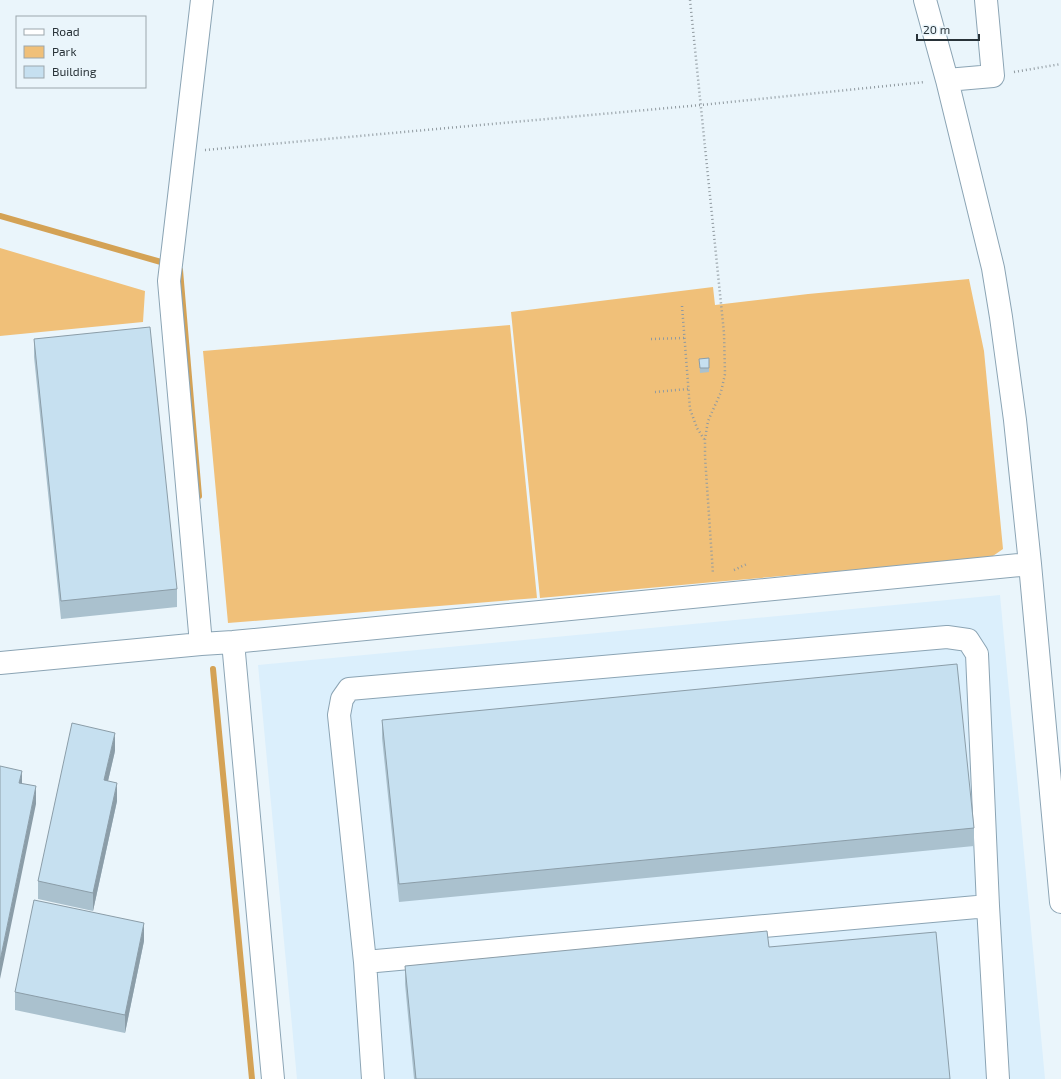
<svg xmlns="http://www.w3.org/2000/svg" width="1061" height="1079" viewBox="0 0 1061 1079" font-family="'Exo 2',sans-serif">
<rect width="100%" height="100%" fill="#eaf5fb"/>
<path fill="#dbeffc" d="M1000,595l45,484h-748l-39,-414z"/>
<path fill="#f0c079" d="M0,248l145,43 -2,31 -143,14z
M969,279l15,72 19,198 -13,9 -276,24 -174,16 -29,-286 202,-25 2,18 93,-11z
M510,325l27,273 -309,25 -25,-272z"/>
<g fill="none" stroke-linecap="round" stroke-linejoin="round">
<path stroke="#d4a255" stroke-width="6" d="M0,216l161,46
M180,270l19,226
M213,669l39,410"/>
<defs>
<path id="minor" d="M925,0l22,80 46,188 8,49 14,103 15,144 31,338
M947,80l46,-4 -7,-76
M233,642l40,437
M201,644l-32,-363 4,-33 29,-248
M0,663l201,-19 32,-2 797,-78
M365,962l623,-56
M373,1079l-8,-117 -26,-247 3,-16 7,-10 598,-52 21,3 9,14 11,252 10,173"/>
</defs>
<use href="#minor" stroke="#8ba4b4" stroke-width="24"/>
<path stroke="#909aa0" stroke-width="2.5" stroke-dasharray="1 3" stroke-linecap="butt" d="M690,0l34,333 1,41 -4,18 -13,29 -3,18v18l8,117
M1014,72l47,-8
M205,150l496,-45 224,-23
M682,306l8,103 7,19 7,11
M651,339l33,-1
M655,392l33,-3
M734,570l13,-6"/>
<use href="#minor" stroke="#fff" stroke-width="22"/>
</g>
<path fill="#aac1ce" d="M34,339l143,250v18l-116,12 -27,-262z
M709,358v14l-9,1 -1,-14z
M382,720l592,108v18l-575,56 -17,-164z
M115,751l-7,30 9,20 -24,110 -55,-12v-18z
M144,941l-19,92 -110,-23v-18z
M769,947l181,132h-536l-9,-95v-18z"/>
<path fill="#8b9da8" d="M115,733v18l-11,47v-18z
M22,771v18l-3,-6z
M117,783v18l-24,110v-18z
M36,786v18l-36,175v-18z
M144,923v18l-19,92v-18z"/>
<path fill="#c6e0f0" stroke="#8b9da8" d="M150,327l27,262 -116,12 -27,-262z
M709,358v10h-9l-1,-9z
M957,664l17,164 -575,56 -17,-164z
M72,723l43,10 -11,47 13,3 -24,110 -55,-12z
M0,766l22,5 -3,12 17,3 -36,175z
M34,900l110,23 -19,92 -110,-23z
M767,931l2,16 167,-15 14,147h-534l-11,-113z"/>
<rect x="16" y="16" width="130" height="72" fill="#eaf5fb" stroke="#9ca7ad"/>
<rect x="24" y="29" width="20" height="6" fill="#ffffff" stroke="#9ca7ad"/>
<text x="52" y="36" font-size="12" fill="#283238">Road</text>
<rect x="24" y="46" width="20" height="12" fill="#f0c079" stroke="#9ca7ad"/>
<text x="52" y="56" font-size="12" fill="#283238">Park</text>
<rect x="24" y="66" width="20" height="12" fill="#c6e0f0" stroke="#9ca7ad"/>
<text x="52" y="76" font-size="12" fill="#283238">Building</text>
<path d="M917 34v6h62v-6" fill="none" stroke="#283238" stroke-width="2"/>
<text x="923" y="34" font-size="12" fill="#283238" stroke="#eaf5fb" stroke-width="3" paint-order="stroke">20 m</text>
</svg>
